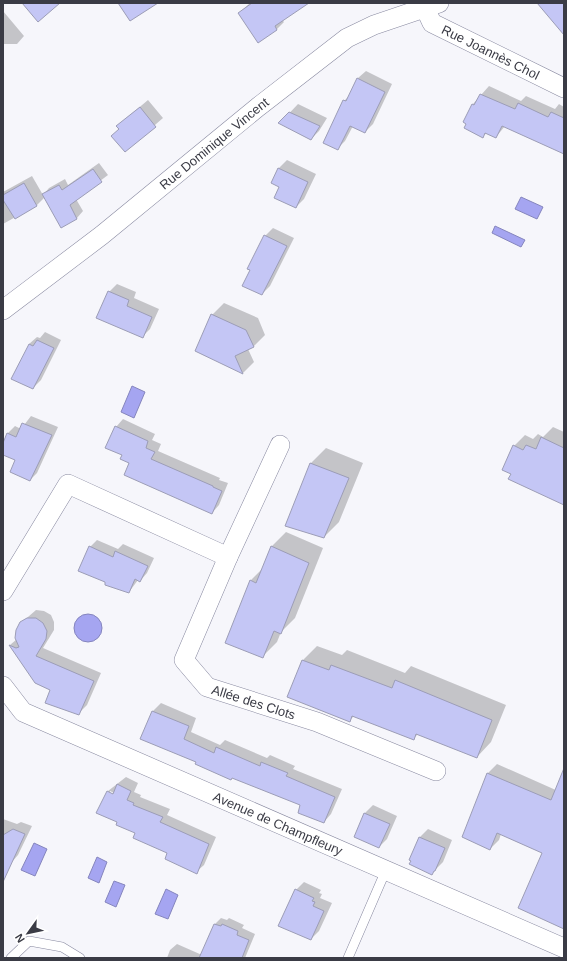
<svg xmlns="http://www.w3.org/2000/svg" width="567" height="961" viewBox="0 0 567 961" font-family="Helvetica,sans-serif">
<rect width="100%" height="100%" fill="#f6f6fb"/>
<path fill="#a5a5f1" stroke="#8585bd" d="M521,197l22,10 -6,12 -22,-10z
M495,226l30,14 -4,7 -29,-14z
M132,386l13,6 -11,26 -13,-6z
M74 628a14 14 0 1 1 28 0a14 14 0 1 1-28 0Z
M34,843l13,6 -12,27 -14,-6z
M97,857l10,5 -8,21 -11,-5z
M114,881l11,4 -9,22 -11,-5z
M166,889l12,6 -10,24 -13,-5z"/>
<path fill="#0003" fill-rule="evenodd" d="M250,3h53l-21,17 2,2 -7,7 -19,13 -19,-29z
M3,11l21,25 -7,8h-14z
M366,71l26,13 -19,40 -8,8 -12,-6 -8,15 -8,8 7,-48 6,-6 8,-17z
M489,86l32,15 5,-5 29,13 4,-5 5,3v45l-59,-26 -9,11 -9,-4 -4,3 -10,-32z
M148,100l15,18 -38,33 -8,-25z
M298,104l29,14 -8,13 -8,8 -31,-16z
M287,160l29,14 -12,25 -8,8 -16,-21 -1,-18z
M99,163l9,12 -32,24 7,12 -6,7 -16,9 -16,-30 -8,8 -34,19v-32l29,-16 11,19 6,-7 16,-9 3,6z
M273,228l21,10 -24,48 -8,8 3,-58z
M117,284l19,8 -2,6 25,11 -9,20 -8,8 -33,-45z
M224,303l34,15 7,17 -11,11 -6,3 6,13 -11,11 -47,-22 16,-36z
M45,332l16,8 -20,40 -8,8 -4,-44 8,-7 3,1z
M31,416l27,11 -21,46 -7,7 -14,-21 -13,-6v-8l5,-12 7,-7 6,3z
M123,419l32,15 -3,6 9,4 -3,7 62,27 -1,2 9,3 -9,22 -7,8 -81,-51 -8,-7 -7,-28z
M553,427l11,5v67l-52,-26 2,-27 11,-11 8,4 5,-5 5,3z
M326,448l37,15 -24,59 -15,15 -38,-12 25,-62z
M286,532l37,16 -28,70 -14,14 -4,10 -15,15 -11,-77 12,-12 8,-21z
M97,540l21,9 5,-5 31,14 -7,15 -7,8 -2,-1 -9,12 -39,-45z
M36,610l8,1 7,4 3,7v8l-11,18 58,25 -14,32 -8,8 -27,-23 -15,-6 -27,-39 7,-6 4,-16z
M317,646l25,9 5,-5 58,23 6,-7 95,39 -15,37 -14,15 -59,-23 -5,5 -59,-23 -5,5 -47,-60z
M161,703l35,15 -5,14 29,13 5,-5 42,18 3,-3 25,11 -2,3 49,20 -11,25 -7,8 -23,-18 -160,-66 12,-27z
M497,764l61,27 6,-4v136l-21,-70 -42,-19 -2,6 -9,9 -27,-12 25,-64z
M126,777l12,6 -4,9 7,3 -1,2 30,12 -3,6 49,22 -12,28 -8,7 -27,-20 -51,-30 -10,-31zM110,791l8,4 -8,-2z
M373,805l24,11 -10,23 -8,8 -24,-11 10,-23z
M3,819l14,5 4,-2 11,4 -14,29 -7,8 -8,-3z
M428,829l24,11 -9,22 -11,11 -22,-13 10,-23z
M304,882l17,8 -2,3 3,1 -2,4 12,5 -13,28 -8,8 -15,-49z
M221,918l6,2 2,-2 15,7 -2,3 13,6 -10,24h-78l3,-8 7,-6 25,11 13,-31z"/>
<path fill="#c4c6f5" stroke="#9c9db6" d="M22,3h38l-22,19z
M118,3h40l-28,18z
M252,3h57l-34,23 2,4 -19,13 -20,-30z
M537,3h27v32z
M357,78l28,14 -20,41 -15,-7 -12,24 -15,-7 20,-43 3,1z
M480,94l35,15 3,-6 30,14 3,-5 13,6v36l-62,-28 -6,12 -11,-5 -2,5 -19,-10 2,-4 -3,-2 9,-18 2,1z
M140,107l16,20 -31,25 -14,-16 8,-7 -3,-3z
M289,112l31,14 -9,14 -33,-17z
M278,168l30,14 -12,26 -22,-10 5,-11 -8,-4z
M93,169l9,13 -32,23 7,14 -16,9 -19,-34 17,-9 3,5z
M24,183l13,23 -22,13 -12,-19v-5z
M264,235l23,11 -25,49 -20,-9 8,-16 -3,-1z
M108,291l21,9 -2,6 25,11 -9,21 -47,-20z
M211,314l35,16 8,17 -19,9 8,18 -48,-23z
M37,340l17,8 -21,41 -22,-10 18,-35 4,2z
M22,423l30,12 -22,46 -20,-9 5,-12 -12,-5v-12l4,-10 9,4z
M115,426l33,15 -2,7 9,4 -4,7 62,27v1l9,4 -10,23 -88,-39 5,-12 -9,-4 2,-4 -17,-7z
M541,437l23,11v57l-56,-26 3,-5 -9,-4 11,-25 10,5 3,-5 10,4z
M310,463l39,15 -25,60 -39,-12z
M89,546l24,11 2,-6 33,15 -8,16 -5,-3 -6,14 -24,-8v-3l-27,-11z
M271,546l38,17 -28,71 -7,-3 -11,27 -38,-15 25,-63 6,3z
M27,618h9l7,5 4,8 -1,8 -10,17 58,25 -15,34 -34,-12 5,-13 -15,-7 -26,-38 7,3 3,-1 -4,-9 1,-8 4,-8z
M302,660l27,10 2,-5 61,23 3,-8 97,40 -15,38 -61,-24 -2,6 -62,-24 -2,6 -63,-25z
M152,711l37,15 -5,13 30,14 2,-6 44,19 1,-4 27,11 -2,3 49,21 -11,26 -26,-10 2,-8 -68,-27 -1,2 -36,-16 1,-2 -56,-23z
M564,768v161l-46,-21 24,-55 -45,-20 -7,17 -28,-13 25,-64 64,27z
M117,784l14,7 -4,9 7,3 -1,2 30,12 -3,5 49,22 -12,30 -32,-15 2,-6 -34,-15 2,-5 -19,-8 1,-3 -21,-9 11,-22 6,3z
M364,813l26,11 -11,24 -25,-11z
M13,829l12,5 -22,48v-47z
M419,837l26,11 -10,23h-1l-2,4 -23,-11 2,-3 -2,-1z
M295,889l19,9 -2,3 3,1 -2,4 11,5 -13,29 -33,-14z
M214,924l7,2 1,-2 16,7 -1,4 12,5 -7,18h-43z"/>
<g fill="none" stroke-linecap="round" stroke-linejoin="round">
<defs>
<path id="lane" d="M11,958l18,-17 33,6 18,11
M348,958l38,-88"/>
<g id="street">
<path id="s1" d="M425,8l7,15 132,65"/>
<path id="s2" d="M3,310l99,-75 156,-128 89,-69 27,-13 65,-22"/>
<path id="s3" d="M280,445l-52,112 -44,103 23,27 110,35 119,49"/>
<path d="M3,591l65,-107 160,73"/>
<path id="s4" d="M3,686l20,26 541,236"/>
</g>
</defs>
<use href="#lane" stroke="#8889a0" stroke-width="10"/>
<use href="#street" stroke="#8889a0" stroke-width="20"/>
<use href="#lane" stroke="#fff" stroke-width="9"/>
<use href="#street" stroke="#fff" stroke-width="19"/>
</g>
<g text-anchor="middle" stroke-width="3" stroke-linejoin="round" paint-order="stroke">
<g font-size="13" fill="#3a3b45" stroke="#fff">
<text dy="5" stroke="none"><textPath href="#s1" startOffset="82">Rue Joannès Chol</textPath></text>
<text dy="5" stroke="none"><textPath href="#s2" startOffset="269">Rue Dominique Vincent</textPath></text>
<text dy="5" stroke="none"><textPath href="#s3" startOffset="320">Allée des Clots</textPath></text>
<text dy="5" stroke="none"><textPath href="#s4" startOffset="311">Avenue de Champfleury</textPath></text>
</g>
</g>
<rect width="567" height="961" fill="none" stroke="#3a3b45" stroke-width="8"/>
<g transform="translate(28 933) rotate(237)" stroke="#ffffff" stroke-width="3" paint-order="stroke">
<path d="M0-3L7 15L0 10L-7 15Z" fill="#3a3b45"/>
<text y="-6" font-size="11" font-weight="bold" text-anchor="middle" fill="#3a3b45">N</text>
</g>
</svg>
